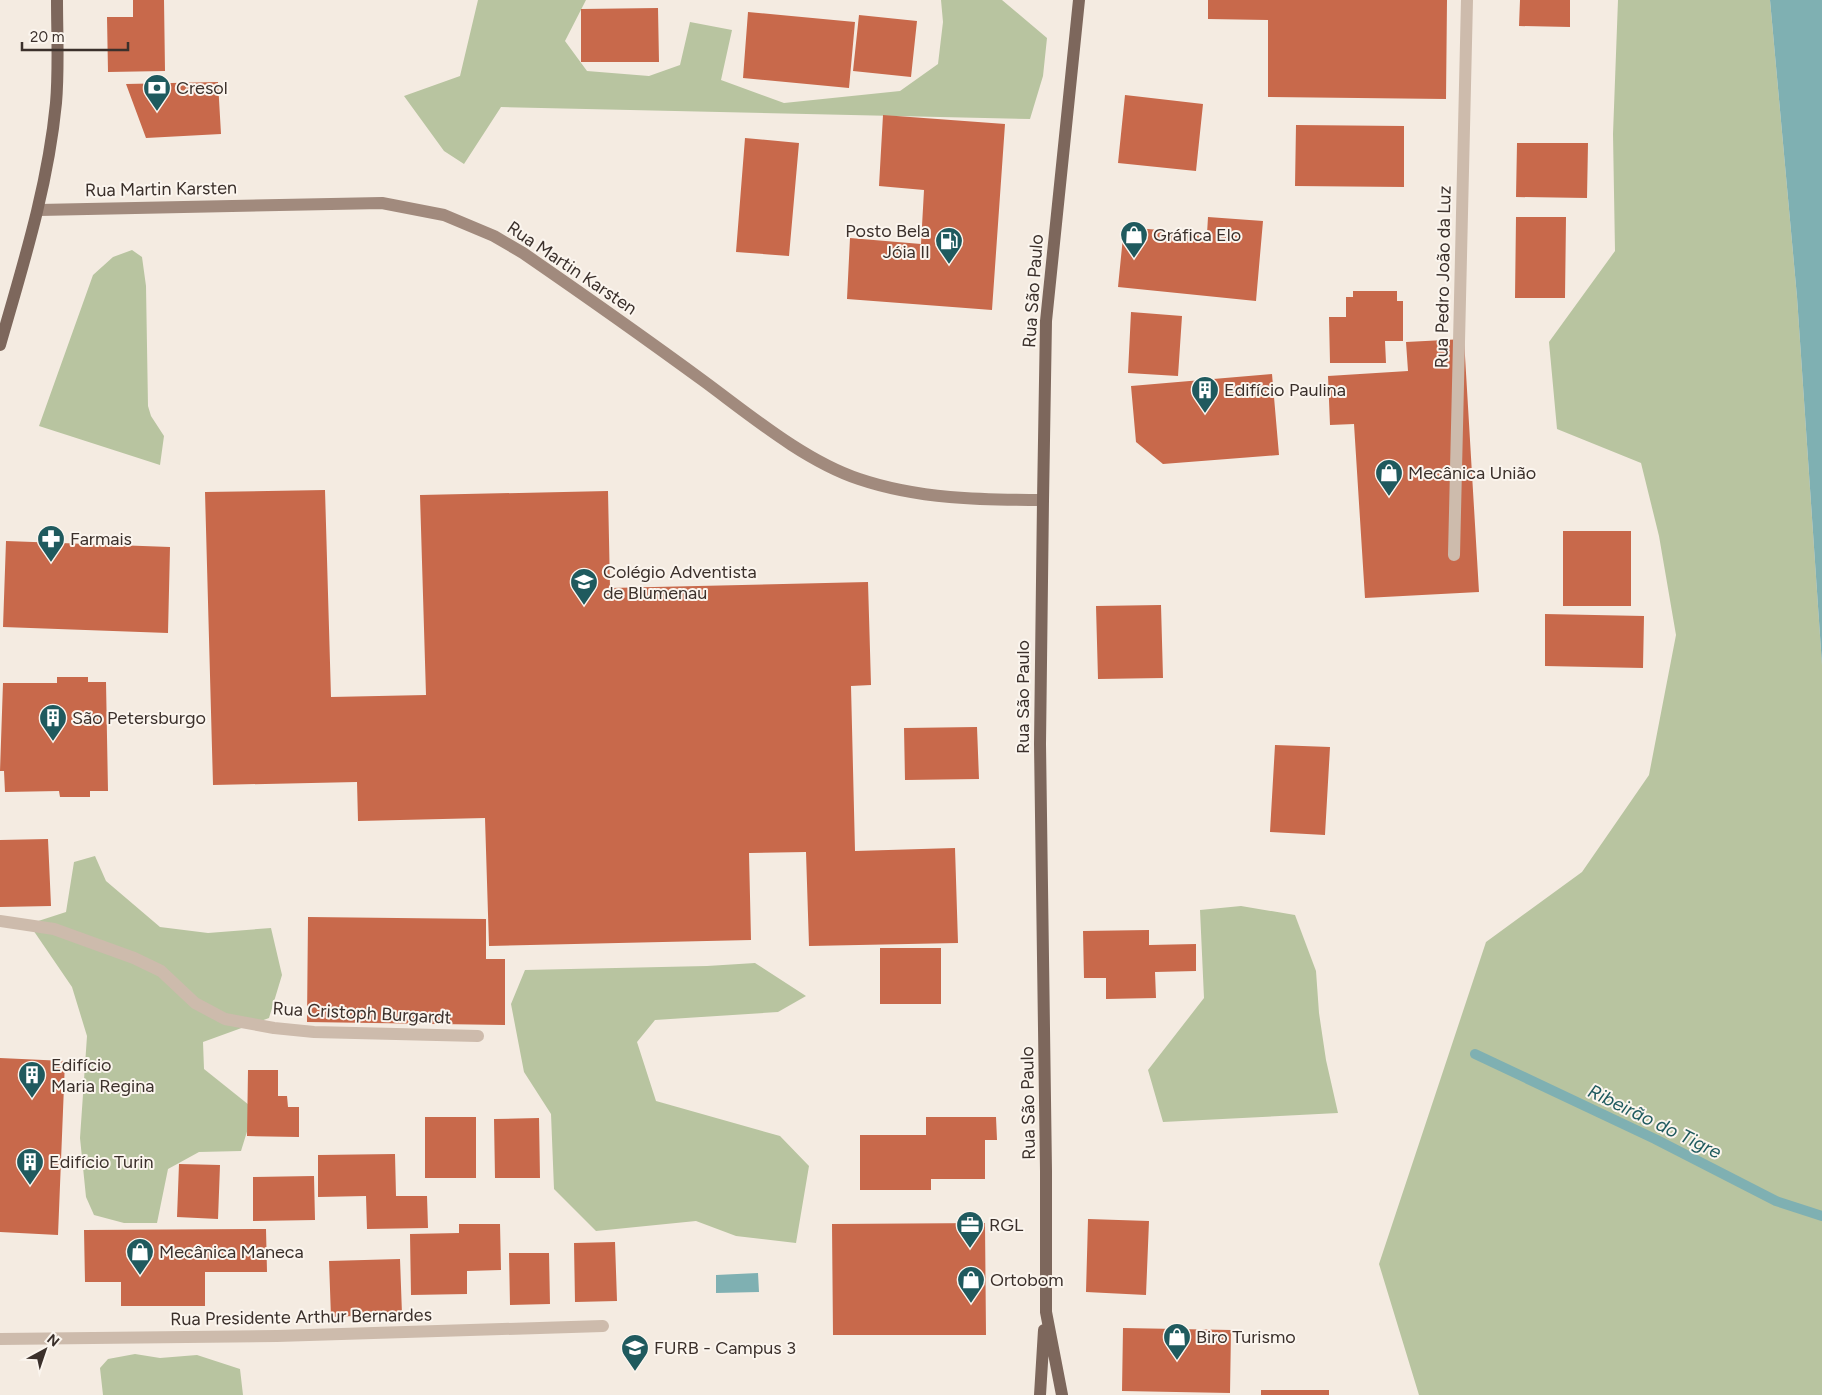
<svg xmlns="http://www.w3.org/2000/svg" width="1822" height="1395" viewBox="0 0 1822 1395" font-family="Figtree,sans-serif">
<rect width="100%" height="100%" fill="#f4ebe1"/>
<path fill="#b8c4a0" d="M478,0h108l-21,41 22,30 62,5 31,-11 10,-43 42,8 -11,50 63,23 116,-12 38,-27 5,-42 -2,-22h61l45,38 -4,38 -13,43 -529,-12 -37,57 -20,-13 -40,-55 56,-20z
M1618,0h152l27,297 25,368v730h-403l-40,-131 107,-322 96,-70 67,-97 27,-140 -17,-99 -18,-73 -84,-34 -8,-87 66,-91 -2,-117z
M132,250l10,7 4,29 2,120 3,10 13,20 -4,29 -121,-39 54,-151 20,-18z
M95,856l11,25 54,46 48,6 63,-5 11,47 -13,43 -66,24 1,27 50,40 -13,42 -42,1 -31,17 -11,54h-33l-30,-8 -8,-18 -6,-59 7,-102 -15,-49 -43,-63 37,-12 8,-50z
M1241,906l54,9 21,56 3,42 7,47 12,53 -175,9 -15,-52 56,-72 -4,-88z
M755,963l51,33 -28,16 -123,8 -18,22 19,59 124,35 29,30 -13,77 -60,-7 -40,-15 -100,10 -42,-42 -3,-75 -27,-42 -13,-68 14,-34 182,-4z
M135,1354l25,4 37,-3 43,14 3,26h-140l-3,-27 8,-9z"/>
<path fill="#7fb0b2" d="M1770,0h52v665l-25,-368z
M758,1273l1,19 -43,1v-18z"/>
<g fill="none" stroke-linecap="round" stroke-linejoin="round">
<path stroke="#7fb0b2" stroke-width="10" d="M1475,1054l180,85 121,62 46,15"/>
</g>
<path fill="#c8694b" d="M133,0h31l1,71 -57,1 -1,-55h26z
M1208,0h239l-1,99 -178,-2v-77l-60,-1z
M1520,0h50v27l-51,-1z
M658,8l1,54h-78v-53z
M748,12l107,10 -6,66 -106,-10z
M859,15l58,6 -6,56 -58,-6z
M218,82l3,52 -75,4 -20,-54z
M1125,95l78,9 -7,67 -78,-8z
M883,115l122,9 -13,186 -145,-11 3,-61 71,6 3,-54 -45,-4z
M1296,125l108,1v61l-109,-1z
M745,138l54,5 -10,113 -53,-4z
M1517,143h71l-1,55 -71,-1z
M1208,217l55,4 -7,80 -138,-14 6,-60 83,7z
M1516,217h50l-1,81h-50z
M1353,291h44v10h6v40h-18l1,22h-56l-1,-46h17v-20h7z
M1131,312l51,4 -4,60 -50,-3z
M1464,339l15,253 -114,6 -11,-174 -24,1 -2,-49 80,-5 -2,-29z
M1272,374l7,81 -116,9 -27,-22 -5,-56z
M325,490l6,207 95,-2 -6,-200 188,-4 2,97 258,-6 3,103 -20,1 4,165 100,-3 3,95 -149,3 -3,-94 -57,1 2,87 -262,6 -4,-128 -127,3 -1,-39 -144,3 -8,-293z
M1563,531h68v75h-68z
M6,541l164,6 -2,86 -165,-6z
M1161,605l2,73 -65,1 -2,-73z
M1545,614l99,2 -1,52 -98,-2z
M57,677h31v5h18l2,109h-18v6h-30l-1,-6 -54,1 -1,-21h-4l3,-88h54z
M977,727l2,52 -74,1 -1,-52z
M1275,745l55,2 -5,88 -55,-3z
M48,839l3,67 -51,1v-67z
M308,917l178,2v40h19v66l-198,-3z
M1149,930v15l47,-1v27l-41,1 1,26 -50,1v-21h-22l-1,-47z
M880,948h61v56h-61z
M0,1058l65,3 -7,174 -58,-3z
M248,1070h30v26h9l1,11h11v30l-52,-1z
M425,1117h51v61h-51z
M926,1117h70l1,23h-12v39h-54v11h-71v-55h66z
M539,1118l1,60h-45l-1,-59z
M395,1154l1,42h31l1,32 -61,1 -1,-33 -48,1v-42z
M179,1164l41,1 -2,54 -41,-2z
M314,1176l1,44 -62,1v-44z
M1088,1219l61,2 -3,74 -60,-3z
M985,1223l1,112h-153l-1,-111z
M459,1224h41l1,46 -34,1v23l-56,1 -1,-61 49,-1z
M266,1229l1,43h-62v34h-84v-24h-36l-1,-52z
M615,1242l2,59 -42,1 -1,-59z
M509,1253h40l1,51 -40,1z
M400,1259l2,55 -71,3 -2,-56z
M1123,1328l108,2 -1,63 -108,-2z
M1261,1390h68v5h-68z"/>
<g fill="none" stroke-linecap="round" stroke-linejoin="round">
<path stroke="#cdbbac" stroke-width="12" d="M1454,555l13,-555
M0,921l54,8 80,29 27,13 34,32 30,16 49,9 40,4 164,4
M0,1339l277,-3 326,-10"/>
<path stroke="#a18a7d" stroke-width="12" d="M39,210l343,-7 62,12 50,21 29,17c61,42 122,85 182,129 46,34 100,79 154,97 59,20 122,21 184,21"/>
<path stroke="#7d675c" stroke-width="12" d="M0,345c23,-80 48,-159 56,-242 3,-34 1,-69 1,-103
M1040,1395l4,-65
M1062,1395l-16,-83v-141l-6,-427 3,-244 3,-179 33,-321"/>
</g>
<defs>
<symbol id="bank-pin" viewBox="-11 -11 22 30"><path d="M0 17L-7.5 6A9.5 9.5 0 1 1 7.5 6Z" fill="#1f5a5e" stroke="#fbf5ee"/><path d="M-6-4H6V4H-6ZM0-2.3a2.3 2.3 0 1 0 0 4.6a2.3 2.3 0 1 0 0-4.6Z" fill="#fff"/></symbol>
<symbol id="shop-pin" viewBox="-11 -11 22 30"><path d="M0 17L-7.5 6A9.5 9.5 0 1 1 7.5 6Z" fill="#1f5a5e" stroke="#fbf5ee"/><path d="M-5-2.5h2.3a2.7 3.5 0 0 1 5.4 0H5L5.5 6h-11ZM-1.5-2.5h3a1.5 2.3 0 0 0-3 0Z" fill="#fff"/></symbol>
<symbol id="fuel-pin" viewBox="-11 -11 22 30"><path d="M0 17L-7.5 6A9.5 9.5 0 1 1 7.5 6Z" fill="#1f5a5e" stroke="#fbf5ee"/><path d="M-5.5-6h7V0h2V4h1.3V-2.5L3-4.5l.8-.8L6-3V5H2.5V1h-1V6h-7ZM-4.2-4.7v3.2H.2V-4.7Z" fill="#fff"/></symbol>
<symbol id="building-pin" viewBox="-11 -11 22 30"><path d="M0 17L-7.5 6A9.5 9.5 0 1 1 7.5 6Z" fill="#1f5a5e" stroke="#fbf5ee"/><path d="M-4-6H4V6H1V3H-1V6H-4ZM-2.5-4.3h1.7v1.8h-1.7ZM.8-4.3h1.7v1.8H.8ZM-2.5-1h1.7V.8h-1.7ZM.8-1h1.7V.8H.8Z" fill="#fff"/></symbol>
<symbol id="pharmacy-pin" viewBox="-11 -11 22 30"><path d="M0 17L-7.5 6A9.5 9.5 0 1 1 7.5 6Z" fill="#1f5a5e" stroke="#fbf5ee"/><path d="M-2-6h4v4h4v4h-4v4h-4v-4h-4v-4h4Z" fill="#fff"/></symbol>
<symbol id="school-pin" viewBox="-11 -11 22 30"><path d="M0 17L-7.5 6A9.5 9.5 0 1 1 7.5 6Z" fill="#1f5a5e" stroke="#fbf5ee"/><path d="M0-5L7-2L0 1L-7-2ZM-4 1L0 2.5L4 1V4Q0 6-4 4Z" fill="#fff"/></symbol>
<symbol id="office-pin" viewBox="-11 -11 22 30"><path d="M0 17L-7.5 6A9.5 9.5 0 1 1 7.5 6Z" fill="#1f5a5e" stroke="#fbf5ee"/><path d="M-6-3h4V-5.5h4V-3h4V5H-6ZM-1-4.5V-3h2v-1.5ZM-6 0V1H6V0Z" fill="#fff"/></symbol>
<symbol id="university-pin" viewBox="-11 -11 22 30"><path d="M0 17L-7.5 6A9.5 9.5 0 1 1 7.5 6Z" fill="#1f5a5e" stroke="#fbf5ee"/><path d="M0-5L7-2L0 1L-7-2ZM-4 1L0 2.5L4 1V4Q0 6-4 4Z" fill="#fff"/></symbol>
</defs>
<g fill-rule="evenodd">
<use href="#bank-pin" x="141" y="72" width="32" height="43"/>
<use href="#shop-pin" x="1118" y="219" width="32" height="43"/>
<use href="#fuel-pin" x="933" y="225" width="32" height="43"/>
<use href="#building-pin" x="1189" y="374" width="32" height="43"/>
<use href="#shop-pin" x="1373" y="457" width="32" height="43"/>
<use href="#pharmacy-pin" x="35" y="523" width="32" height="43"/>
<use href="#school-pin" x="568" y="566" width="32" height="43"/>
<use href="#building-pin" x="37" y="702" width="32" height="43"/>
<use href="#building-pin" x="16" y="1059" width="32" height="43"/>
<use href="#building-pin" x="14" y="1146" width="32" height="43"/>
<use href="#office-pin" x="954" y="1209" width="32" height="43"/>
<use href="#shop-pin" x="124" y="1236" width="32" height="43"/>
<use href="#shop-pin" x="955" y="1264" width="32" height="43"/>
<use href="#shop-pin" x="1161" y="1321" width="32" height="43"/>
<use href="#university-pin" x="619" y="1332" width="32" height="43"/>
</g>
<g text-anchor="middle" stroke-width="4" stroke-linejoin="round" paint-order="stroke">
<g font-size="18" fill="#3b302b" stroke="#fbf5ee" text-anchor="start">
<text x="176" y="94">Cresol</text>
<text x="930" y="237" text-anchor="end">Posto Bela<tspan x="930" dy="21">Jóia II</tspan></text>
<text x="1153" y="241">Gráfica Elo</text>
<text x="1224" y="396">Edifício Paulina</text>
<text x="1408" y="479">Mecânica União</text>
<text x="70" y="545">Farmais</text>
<text x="603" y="578">Colégio Adventista<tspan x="603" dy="21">de Blumenau</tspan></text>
<text x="72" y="724">São Petersburgo</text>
<text x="51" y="1071">Edifício<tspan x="51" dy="21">Maria Regina</tspan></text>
<text x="49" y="1168">Edifício Turin</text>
<text x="989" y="1231">RGL</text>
<text x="159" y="1258">Mecânica Maneca</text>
<text x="990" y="1286">Ortobom</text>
<text x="1196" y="1343">Biro Turismo</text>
<text x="654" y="1354">FURB - Campus 3</text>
</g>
<g font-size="18" fill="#3b302b" stroke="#fbf5ee">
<text transform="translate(161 189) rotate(-1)" y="6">Rua Martin Karsten</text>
<text transform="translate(572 268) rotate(34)" y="6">Rua Martin Karsten</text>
<text transform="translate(1443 277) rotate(-89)" y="6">Rua Pedro João da Luz</text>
<text transform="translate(1033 291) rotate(-86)" y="6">Rua São Paulo</text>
<text transform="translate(1023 697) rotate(-90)" y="6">Rua São Paulo</text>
<text transform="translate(362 1013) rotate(3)" y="6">Rua Cristoph Burgardt</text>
<text transform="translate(1028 1103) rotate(-91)" y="6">Rua São Paulo</text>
<text transform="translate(301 1317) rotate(-1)" y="6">Rua Presidente Arthur Bernardes</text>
</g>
<g font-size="19" font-style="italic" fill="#1f5a5e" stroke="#fbf5ee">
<text transform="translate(1655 1121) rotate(26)" y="7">Ribeirão do Tigre</text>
</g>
</g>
<g transform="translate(45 1350) rotate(40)" stroke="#fbf5ee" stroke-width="4" paint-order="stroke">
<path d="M0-4L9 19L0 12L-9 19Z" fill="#3b302b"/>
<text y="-8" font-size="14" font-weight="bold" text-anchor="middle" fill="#3b302b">N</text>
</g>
<path d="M22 42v8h106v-8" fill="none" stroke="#3b302b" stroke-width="2.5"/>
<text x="30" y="42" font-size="15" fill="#3b302b" stroke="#fbf5ee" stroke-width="4" paint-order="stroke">20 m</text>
</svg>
